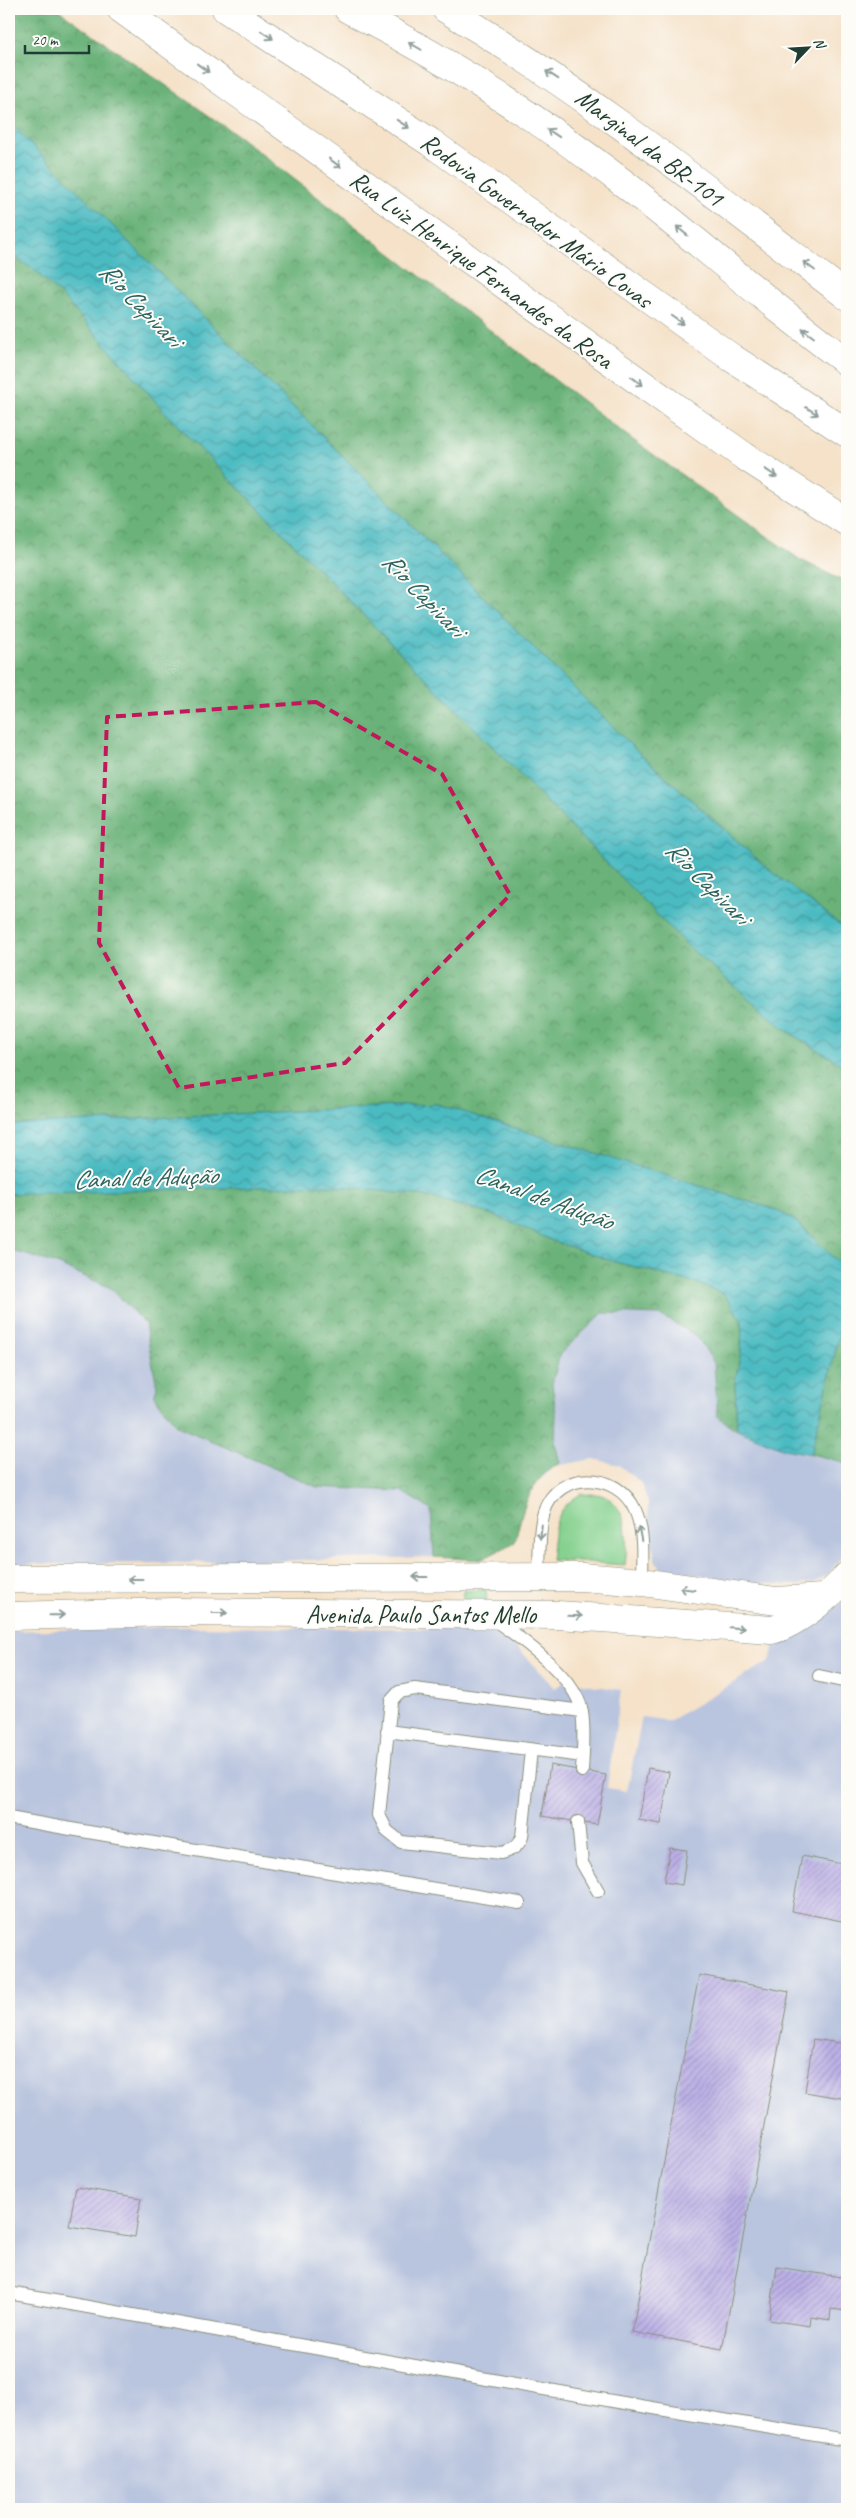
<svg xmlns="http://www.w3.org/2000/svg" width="856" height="2518" viewBox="0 0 856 2518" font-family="Caveat,sans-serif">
<defs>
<pattern id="forest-crowns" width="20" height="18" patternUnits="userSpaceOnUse" patternTransform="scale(1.25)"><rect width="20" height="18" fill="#6bb279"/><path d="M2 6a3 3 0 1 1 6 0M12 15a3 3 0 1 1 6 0" fill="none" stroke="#579264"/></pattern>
<pattern id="water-waves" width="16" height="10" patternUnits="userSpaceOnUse" patternTransform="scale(1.25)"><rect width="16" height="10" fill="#4cbbc2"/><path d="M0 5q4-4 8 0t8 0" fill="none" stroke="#3f999e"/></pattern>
<pattern id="building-hatch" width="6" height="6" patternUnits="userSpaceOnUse" patternTransform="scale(1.25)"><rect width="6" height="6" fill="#bdb1e7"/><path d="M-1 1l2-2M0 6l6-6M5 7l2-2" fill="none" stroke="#9991bc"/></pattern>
</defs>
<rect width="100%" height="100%" fill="#fdfcf7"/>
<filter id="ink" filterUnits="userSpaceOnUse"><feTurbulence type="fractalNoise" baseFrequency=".02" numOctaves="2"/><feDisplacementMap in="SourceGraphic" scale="10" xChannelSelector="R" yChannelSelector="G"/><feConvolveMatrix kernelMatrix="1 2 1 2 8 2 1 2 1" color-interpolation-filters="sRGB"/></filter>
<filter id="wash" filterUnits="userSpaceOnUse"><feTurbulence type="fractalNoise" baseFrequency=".0096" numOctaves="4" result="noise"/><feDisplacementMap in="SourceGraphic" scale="20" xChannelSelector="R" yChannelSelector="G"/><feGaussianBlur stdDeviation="1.12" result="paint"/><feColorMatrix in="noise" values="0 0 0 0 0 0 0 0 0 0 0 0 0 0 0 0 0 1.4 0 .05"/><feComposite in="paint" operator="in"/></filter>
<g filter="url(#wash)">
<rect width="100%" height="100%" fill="#f5e2c9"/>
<path fill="#b9c4de" d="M9,1194l687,89 89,166 62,14v87l-18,23 -13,9 -18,3 -46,-2 -90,-14 -6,-7 -7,-31 -1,-29 -7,-19 -22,-18 -25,-6 -39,7 -22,20 -11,28 -7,28 -34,18 -47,-3 -258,6 -167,1z
M847,1598v911h-838v-878l167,-4 311,2 31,19 37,40 11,-7 55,9 -14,98 20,3 15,-74 27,4 101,-60 4,-16 19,-6z"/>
<path fill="#84d08e" stroke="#528661" d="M581,1494c6,1 14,-1 20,1 28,9 27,47 24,70l-74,-5c4,-30 1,-50 30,-66z
M486,1589l1,12 -4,4 -17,-1 -3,-6 1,-7z"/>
<path fill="url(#forest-crowns)" stroke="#457856" d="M9,9h48l181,127 391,301 170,122 48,24v347l-80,-62 -131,-118 -627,-628z
M9,253l24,16 30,28 109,123 518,528 97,83 60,37v395l-36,-9 35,-148 -31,-68 -22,-19 -17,-9 -338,-106 -429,21z
M328,1185l98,11 68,19 57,25 61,21 84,22 28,11 18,27 -1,31 -6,31 2,47 -19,-13 -4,-54 -17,-27 -37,-21 -57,-2 -43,41 -8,30 4,30 -1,29 5,20c-31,15 -38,49 -45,79l-34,18 -47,-3 -3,-47 -30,-19 -84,-4 -140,-61 -23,-30 3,-9 -12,-63 -34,-36 -57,-25 -45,-13v-56z"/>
<path fill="url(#water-waves)" stroke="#367c7b" d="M9,122l627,628 131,118 80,62v138l-60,-37 -97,-83 -518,-528 -109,-123 -30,-28 -24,-16z
M438,1104l338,106 17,9 46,43 7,44 -35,148 -26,-5 -48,-19 -2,-47 6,-31 1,-31 -18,-27 -28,-11 -84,-22 -61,-21 -57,-25 -68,-19 -98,-11 -319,9v-69z"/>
<g id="blocks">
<path fill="url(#building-hatch)" d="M550,1765l56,10 -9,50 -55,-9z
M648,1768l21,4 -8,52 -22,-4z
M670,1848l17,2 -5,35 -18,-3z
M802,1856l45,9v57l-55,-11z
M699,1975l90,17 -67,357 -90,-17z
M813,2039l34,5v55l-42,-7z
M76,2187l65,11 -6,39 -66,-11z
M777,2267l70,11v33l-16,-2 -1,11 -19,-3 -1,9 -41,-6z"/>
</g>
</g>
<g filter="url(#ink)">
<use href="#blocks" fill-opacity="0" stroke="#8a907e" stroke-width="1"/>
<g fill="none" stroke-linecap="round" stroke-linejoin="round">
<defs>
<path id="lane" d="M539,1577c1,-21 -1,-45 5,-65 14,-43 74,-41 91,-2 10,22 7,50 7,72
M493,1619c28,19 84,59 89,93 3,19 1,40 0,59
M819,1676l28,6
M387,1731l196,25
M531,1750l-9,87c-4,10 -10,13 -21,16l-100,-11 -14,-11 -8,-16 12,-114 8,-9 16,-3 167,22
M9,1818c170,31 340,56 510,85
M578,1822l4,41 16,28
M9,2293c279,49 558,103 838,147"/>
<path id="secondary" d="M121,9l520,374 103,73 103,66
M446,9c142,85 270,187 401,287
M9,1579l573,-2 60,5 134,19 46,-3
M9,1616l166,-4 383,3 214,15c24,-6 59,-35 75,-54"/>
<path id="highway" d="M226,9l204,133 302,216 115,75
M348,9c97,50 191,109 278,176 75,58 145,121 221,177"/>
</defs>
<use href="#lane" stroke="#8a907e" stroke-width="14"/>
<use href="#secondary" stroke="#8a907e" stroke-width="29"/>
<use href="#highway" stroke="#8a907e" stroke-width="29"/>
<use href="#lane" stroke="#fff" stroke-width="12"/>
<use href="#secondary" stroke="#fff" stroke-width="28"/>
<use href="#highway" stroke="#fff" stroke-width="28"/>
</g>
<defs><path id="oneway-shaft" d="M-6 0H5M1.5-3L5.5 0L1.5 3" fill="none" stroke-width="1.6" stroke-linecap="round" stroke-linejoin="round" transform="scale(1.25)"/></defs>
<g stroke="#8f9e9a">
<use href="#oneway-shaft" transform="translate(267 35) rotate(33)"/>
<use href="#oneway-shaft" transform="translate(415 46) rotate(-150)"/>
<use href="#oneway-shaft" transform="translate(203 68) rotate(36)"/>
<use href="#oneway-shaft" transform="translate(552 75) rotate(-147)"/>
<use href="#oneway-shaft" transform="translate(403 124) rotate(33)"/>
<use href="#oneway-shaft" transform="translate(553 133) rotate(-146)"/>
<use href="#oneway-shaft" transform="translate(335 163) rotate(36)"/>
<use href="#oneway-shaft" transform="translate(682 231) rotate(-140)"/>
<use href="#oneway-shaft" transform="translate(809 266) rotate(-143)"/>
<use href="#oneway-shaft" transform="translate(678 320) rotate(35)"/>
<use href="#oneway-shaft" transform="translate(808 333) rotate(-143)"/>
<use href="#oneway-shaft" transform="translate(637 381) rotate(36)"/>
<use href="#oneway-shaft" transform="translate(812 411) rotate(32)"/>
<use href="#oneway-shaft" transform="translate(771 473) rotate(34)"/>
<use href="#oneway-shaft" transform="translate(541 1532) rotate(96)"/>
<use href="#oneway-shaft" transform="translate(640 1534) rotate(-101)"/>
<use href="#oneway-shaft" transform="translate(420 1577) rotate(180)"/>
<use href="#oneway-shaft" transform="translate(135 1579) rotate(180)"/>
<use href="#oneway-shaft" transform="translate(687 1589) rotate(-172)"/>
<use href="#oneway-shaft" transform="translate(220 1613)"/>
<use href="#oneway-shaft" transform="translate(57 1615) rotate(-1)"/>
<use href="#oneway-shaft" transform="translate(575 1616) rotate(2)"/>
<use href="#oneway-shaft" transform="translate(737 1628) rotate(5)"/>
</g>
</g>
<path fill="none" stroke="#c2185b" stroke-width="4" stroke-dasharray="10 6" stroke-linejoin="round" d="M316,702l126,72 68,121 -165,168 -166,25 -80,-145 8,-226z"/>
<g text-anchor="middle" stroke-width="4" stroke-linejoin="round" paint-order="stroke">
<g font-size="25" fill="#1f3d34" stroke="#fdfcf7">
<text transform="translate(650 147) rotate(37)" y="9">Marginal da BR-101</text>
<text transform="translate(537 220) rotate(36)" y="9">Rodovia Governador Mário Covas</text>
<text transform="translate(482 269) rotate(36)" y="9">Rua Luiz Henrique Fernandes da Rosa</text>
<text x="421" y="1623">Avenida Paulo Santos Mello</text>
</g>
<g font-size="26" font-style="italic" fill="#2c635f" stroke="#fdfcf7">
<text transform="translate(141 304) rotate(46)" y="9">Rio Capivari</text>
<text transform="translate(424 594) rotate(46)" y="9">Rio Capivari</text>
<text transform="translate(708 882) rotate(45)" y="9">Rio Capivari</text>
<text transform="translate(145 1177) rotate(-2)" y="9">Canal de Adução</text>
<text transform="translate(544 1197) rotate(20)" y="9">Canal de Adução</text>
</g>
</g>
<rect width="856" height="2518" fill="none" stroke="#fdfcf7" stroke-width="30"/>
<g transform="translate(808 48) rotate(65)" stroke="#fdfcf7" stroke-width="4" paint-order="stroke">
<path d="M0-4L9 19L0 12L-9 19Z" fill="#1f3d34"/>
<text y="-8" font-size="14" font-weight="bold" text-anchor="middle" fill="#1f3d34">N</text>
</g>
<path d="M25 45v8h64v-8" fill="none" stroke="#1f3d34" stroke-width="2.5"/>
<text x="32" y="45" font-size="15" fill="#1f3d34" stroke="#fdfcf7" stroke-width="4" paint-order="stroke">20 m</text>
</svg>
